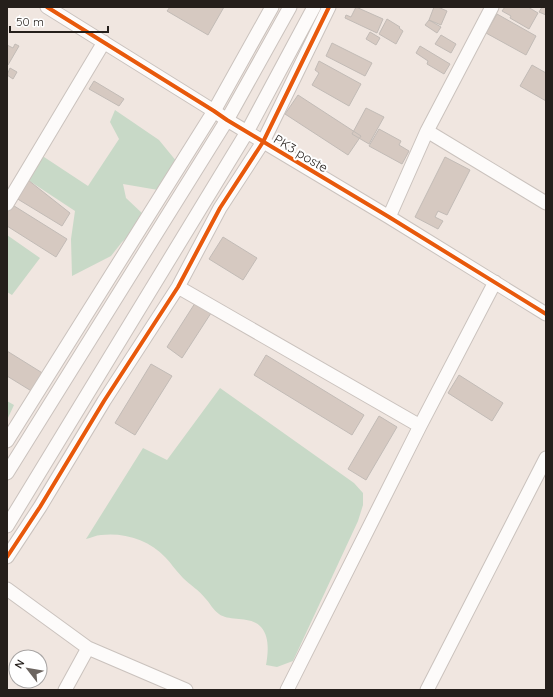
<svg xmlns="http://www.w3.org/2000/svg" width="553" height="697" viewBox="0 0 553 697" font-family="Quicksand,sans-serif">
<rect width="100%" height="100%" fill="#f0e6e0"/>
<path fill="#c8d9c7" d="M115,110l44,30 18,22 -19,28 -35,-6 3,14 18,17 -11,17 -11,10 -11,14 -39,20 -1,-37 4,-28 -50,-33 16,-23 47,31 31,-47 -9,-17z
M7,235l33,23 -28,37 -5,-3z
M220,388l134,95 9,10v12l-5,16 -65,140 -16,6 -11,-2c2,-11 4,-28 -5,-38 -11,-12 -32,-5 -42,-13 -6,-4 -9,-11 -14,-16 -6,-8 -15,-13 -22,-20 -7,-7 -12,-15 -18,-21 -15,-17 -42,-25 -64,-22 -5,0 -10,3 -15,4l57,-91 24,12z
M7,401l7,4 -7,15z"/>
<path fill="#d6c9c1" stroke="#c2bbb6" d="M170,7h54l-16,28 -41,-24z
M356,7l27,12 -6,14 -32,-15 1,-3 5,2z
M434,7h4l9,4 -6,14 -12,-5z
M505,7h23l10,6 -9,16 -19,-11 1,-2 -9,-5z
M542,7h4v8l-7,-3z
M497,14l39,22 -10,19 -40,-22z
M387,19l13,8 -1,1 4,3 -7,13 -17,-10z
M429,20l12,7 -4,6 -12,-8z
M370,32l10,6 -4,7 -10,-6z
M441,35l15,9 -5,9 -16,-9z
M332,43l40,20 -7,13 -39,-20z
M15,44l4,2 -11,19 -1,-1v-19l6,3z
M420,46l30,18 -6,10 -17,-10 1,-3 -12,-8z
M319,61l42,23 -12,22 -37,-21 7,-12 -4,-3z
M532,65l14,8v28l-26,-15z
M10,68l7,4 -4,7 -6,-4z
M94,81l30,18 -5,7 -30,-17z
M298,95l63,41 -13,19 -63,-41z
M366,108l18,9 -15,27 -17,-10z
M379,129l22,12 -2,4 10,6 -7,13 -33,-18z
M445,157l25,13 -23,45 -9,-4 -3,6 8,4 -5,8 -23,-12z
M28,180l42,33 -8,13 -46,-28z
M11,204l56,35 -11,18 -49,-31v-15z
M223,237l34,21 -14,22 -34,-21z
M197,300l16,10 -31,48 -15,-11z
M7,351l37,23 -11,18 -26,-16z
M266,355l98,60 -12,20 -98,-60z
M151,364l21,12 -37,59 -20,-12z
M459,375l44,28 -11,18 -44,-28z
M379,416l18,11 -31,53 -18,-11z"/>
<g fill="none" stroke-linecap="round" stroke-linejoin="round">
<defs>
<path id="minor" d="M47,7l167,104 13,9 162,97 157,97
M427,131l119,72
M7,204l97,-162
M389,217l38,-86 65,-124
M178,287l242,139
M7,441l207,-330 58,-104
M7,473l220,-353 63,-113
M7,526l240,-394 67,-125
M7,557l33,-50 64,-106 74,-114 42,-79 43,-66 66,-135
M7,589l81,59 98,42
M65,690l23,-42
M287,690l133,-264 75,-144
M427,690l119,-232"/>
</defs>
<use href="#minor" stroke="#cac2bd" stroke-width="15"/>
<use href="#minor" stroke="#fdfbfa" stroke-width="13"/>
<defs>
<path id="cycleway" d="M47,7l167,104 13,9 162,97 157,97
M7,557l33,-50 64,-106 74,-114 42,-79 43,-66 66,-135"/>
</defs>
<use href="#cycleway" stroke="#fff" stroke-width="6"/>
<use href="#cycleway" stroke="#e8590c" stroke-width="4"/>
</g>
<g text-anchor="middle" stroke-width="4" stroke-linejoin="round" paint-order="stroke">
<g font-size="13" fill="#251f1b" stroke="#fff">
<text transform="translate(301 153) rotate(31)" y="5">PK3 poste</text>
</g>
</g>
<rect width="553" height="697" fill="none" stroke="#251f1b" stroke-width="16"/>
<g transform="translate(28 669) rotate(301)"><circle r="19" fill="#ffffff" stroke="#a8a5a4"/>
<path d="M0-3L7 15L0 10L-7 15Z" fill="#6c6560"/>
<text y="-6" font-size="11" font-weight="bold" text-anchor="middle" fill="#251f1b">N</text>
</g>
<path d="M10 26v6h98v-6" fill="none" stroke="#251f1b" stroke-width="2"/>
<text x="16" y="26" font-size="12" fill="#251f1b" stroke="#ffffff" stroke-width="3" paint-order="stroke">50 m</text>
</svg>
